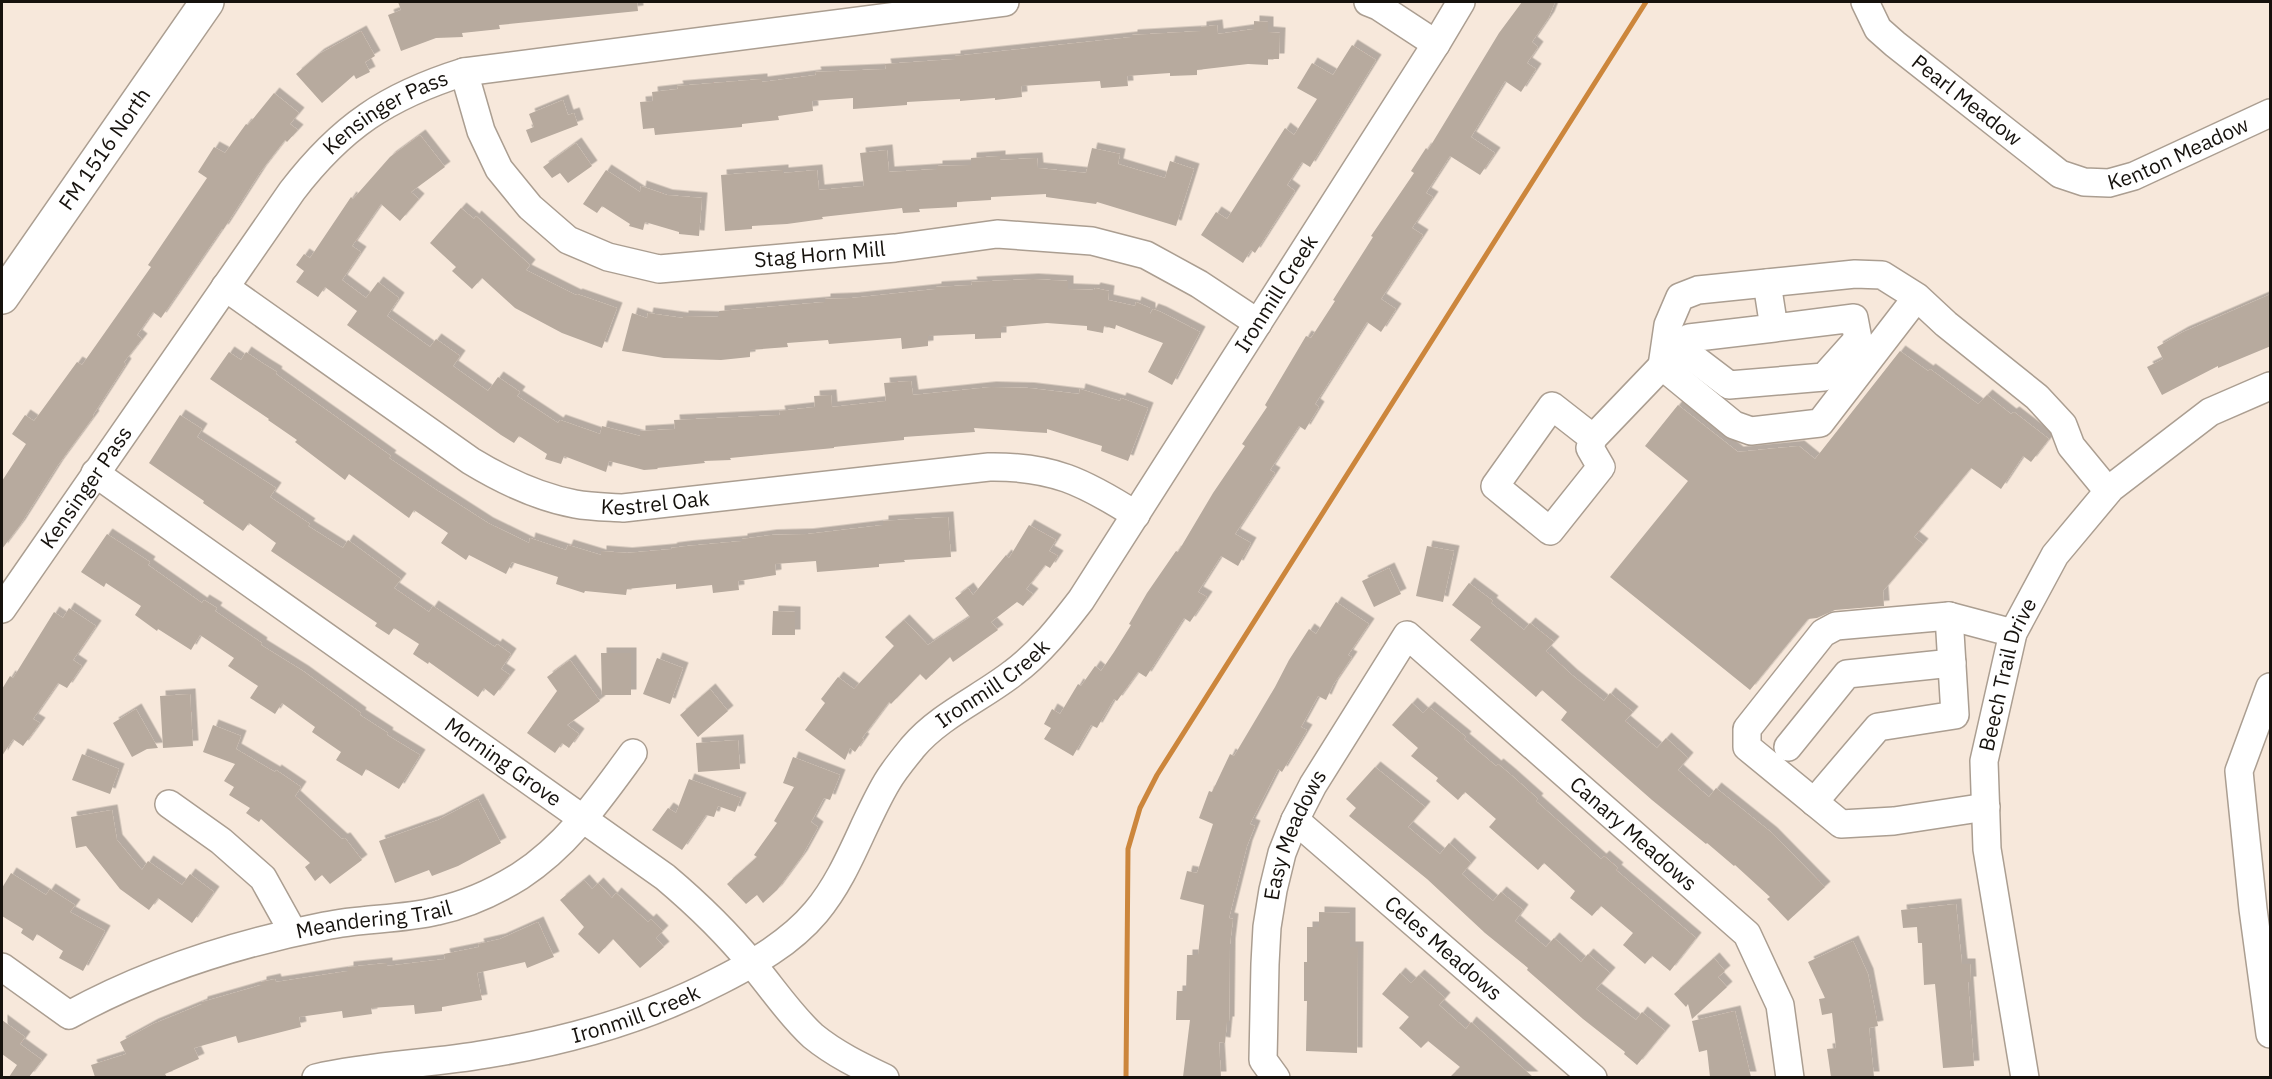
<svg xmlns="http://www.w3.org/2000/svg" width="2272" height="1079" viewBox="0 0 2272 1079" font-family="'IBM Plex Sans',sans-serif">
<defs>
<filter id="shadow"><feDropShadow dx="5.5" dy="-5.5" stdDeviation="0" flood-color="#0004"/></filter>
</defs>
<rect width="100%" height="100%" fill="#f7e8db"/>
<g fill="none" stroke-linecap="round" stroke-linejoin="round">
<path stroke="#cc863c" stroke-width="5" d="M1126,1078l2,-229 12,-41 17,-33 489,-773"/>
</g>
<path fill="#b7aa9e" filter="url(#shadow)" d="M398,2h239l1,9 -139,14 1,4 -38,4 1,4 -27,1 -35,13 -13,-36 13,-5z
M1522,2h33l-6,15 -17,25 6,5 -11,16 9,6 -15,23 -16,-11 -34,56 24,16 -15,22 -30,-19 -24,37 7,4 -21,31 11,7 -42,64 15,10 -15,23 -14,-10 -52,82 4,3 -14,23 -6,-4 -29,44 5,3 -40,61 16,9 -13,23 -17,-10 -23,36 9,5 -17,25 -6,-4 -38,59 -8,-5 -21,29 -3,-2 -17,29 -6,-3 -18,31 -29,-17 7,-11 -7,-4 8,-15 8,5 18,-30 3,2 14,-20 6,5 13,-19 17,-27 -2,-1 18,-31 29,-42 2,1 35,-59 32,-47 -3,-2 25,-37 -2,-2 41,-69 5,2 24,-37 -2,-1 40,-63 -2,-1 43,-63 -3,-2 15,-23 2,2 71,-117z
M1254,21l14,1v10l12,1 -1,26h-11v6l-20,-1 -51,6v5l-27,1v-3l-43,3 1,10 -27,2 -1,-7 -79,5 1,11 -27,3v-2l-35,3v-2l-53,3v3l-54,4v-11l-41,3 1,10 -35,5 1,4 -37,4v3l-87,8 -1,-7 -11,1 -3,-27 13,-1 -1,-9 26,-3 -1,-3 85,-7v3l54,-7 -1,-3 71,-3 -1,-5 70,-5v-3l177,-19v-2l69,-4v-4l16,-2 1,9 36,-5z
M361,31l14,25 -10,6 5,10 -14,7 -2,-4 -32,28 -26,-29 23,-20z
M1352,45l24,15 -66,107 -8,-5 -15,23 8,6 -40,62 -4,-3 -8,13 -42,-28 15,-23 11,7 58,-91 9,7 23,-36 -20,-11 15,-25 21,12z
M274,93l25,20 -9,11 8,6 -11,12 -2,-2 -24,31 -38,59 -1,-1 -61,89 -8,-6 -16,23 5,4 -18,23 2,2 -33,51 1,1 -36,49 -38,60 -18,24v-68l24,-37 -14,-10 13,-19 9,6 43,-59 5,3 69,-98 -3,-2 59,-87 -9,-6 16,-25 11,6 21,-29 2,1z
M563,100l5,15 6,-2 4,12 -47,18 -5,-13 8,-3 -5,-13z
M420,135l25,32 -34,25 8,7 -19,22 -19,-17 -29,42 9,6 -19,28 24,18 12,-16 21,16 -12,18 43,31 6,-8 24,17 -7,10 35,25 10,-14 22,15 -3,4 41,27 2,-3 40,14 2,-8 38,10v-5l35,-2 -1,-9 106,-5 -1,-4 36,-4 -1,-11 17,-1 1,12 54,-6 -2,-18 27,-2 2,14 78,-8 38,1 50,6 1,-5 40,12 1,-3 27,10 -20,53 -27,-10 1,-5 -55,-17v4l-73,-5 1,4 -71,5v3l-70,7v1l-104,10 1,2 -27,1 1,2 -48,5 1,1 -14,1 -35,-9 -3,11 -42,-16 -3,8 -16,-5 2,-5 -28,-18 -5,7 -13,-8 -154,-110 10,-14 -32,-24 -7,10 -22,-15 8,-11 -8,-6 8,-11 6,4 41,-61 2,2 37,-42z
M576,143l16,23 -24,17 -8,-10 -8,5 -9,-11z
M1092,148l28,6 -2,10 47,14 5,-17 24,8 -18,57 -79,-24 -1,2 -50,-7v-3l-55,3v3l-34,2v5l-38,2 1,3 -17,1 -1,-5 -80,9 1,2 -36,5 -35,2v3l-27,2 -4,-56 62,-5v3l34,-3 2,20 45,-4 -4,-33 27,-3 2,22 48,-3v-3l34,-1v-7l29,-2v4l37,-2 1,10 48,5z
M606,170l34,22 1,-6 26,9 35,3 -3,38 -20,-2v-2l-34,-10 -2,8 -14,-4 1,-2 -28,-18 -5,7 -14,-9z
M461,208l13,11 2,-3 34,31 20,18 -4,5 50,25 1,-1 40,14 -15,40 -40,-15 -47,-25 -33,-30 -10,11 -20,-18 4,-4 -26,-24z
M1033,279l35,2v8l26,1 1,-2 14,3 -1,9 27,6 1,-4 14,6v6l3,-5 8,3 39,20 -28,53 -24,-13 15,-29 -47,-18 -1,4 -11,-3 -1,7 -16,-3v-4l-40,-3 -46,4v11l-26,1v-5l-47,2v10l-26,3 -1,-11 -72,6 -1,-4 -41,3 1,4 -38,3v7l-29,3 -57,-2 -42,-7 10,-38 15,5 1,-5 35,5v-2l36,1v-6l106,-9v-3l27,-1 84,-9v-2l36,-2 -1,-3z
M2271,294v52l-53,22v-2l-56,29 -15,-28 16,-8 -6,-12 26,-15z
M1900,351l28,20 2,-2 48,35 9,-9 24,19 3,-2 35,27 -18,23 -8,-6 -22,33 -30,-21 -57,69 9,7 -40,47 1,15 -49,4 -18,8 -9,1 -58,71 -140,-113 78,-96 -43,-35 33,-41 60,47 61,-6 16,13z
M229,352l12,8 5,-8 18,12 13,8 -1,2 115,82 -2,2 46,31 53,34 41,20 1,-5 36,12 2,-5 33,10v-4l26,2 45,-4 -1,-1 16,-2 55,-5v-2l29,-4 37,-1 75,-9v-4l14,-1 51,-3 3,40 -47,3 1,2 -26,2v3l-62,5 -1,-11 -41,3 1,11 -38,6 1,9 -26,3 -1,-8 -36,4v-5l-49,5 -1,6 -41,-4 -1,2 -28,-9 2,-7 -46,-15 -6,12 -37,-19 -3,5 -25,-17 7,-10 -34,-23 -5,8 -60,-44 -4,6 -50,-38 2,-2 -29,-20 1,-1 -59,-40z
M180,415l22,14 -5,8 79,51 -6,9 40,27 -2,2 35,22 5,-8 53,39 -7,9 35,24 4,-6 62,41 2,-3 14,10 -10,15 9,6 -16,21 -10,-8 -6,9 -49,-35 -1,2 -15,-10 6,-10 -25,-16 -5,7 -14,-9 2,-3 -106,-72 5,-8 -27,-20 -6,8 -40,-28 1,-2 -55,-38z
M1029,525l27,15 -7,11 9,5 -8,12 -5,-3 -19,24 7,5 -10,12 -6,-4 -26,20 7,8 -45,32 -3,-5 -24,23 -6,-6 -29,30 -2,-2 -27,36 2,1 -9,13 -5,-4 -5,12 -40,-30 20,-27 -4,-4 17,-22 16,12 40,-43 -9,-9 19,-17 24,25 42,-28 -15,-19 13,-10 5,7 33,-40 3,3z
M107,534l43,28 -2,3 54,38 2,-3 13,8 -2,3 47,32 -1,2 42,26 58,42 -1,2 28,18 -1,2 33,20 -21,34 -33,-20 -4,7 -26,-16 5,-8 -29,-20 3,-5 -33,-24 -7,11 -25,-16 8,-12 -30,-20 6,-8 -34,-23 -9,15 -33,-21 -1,2 -22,-16 6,-9 -35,-23 -2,4 -23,-15z
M1427,546l27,5 -11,51 -27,-6z
M1389,568l12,26 -27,13 -12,-26z
M1469,583l24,18 -2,2 33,27 6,-7 24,19 -8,9 26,24 32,26 6,-8 23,19 -8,9 32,27 9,-10 22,20 -10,12 31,27 7,-9 56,45 53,54 -37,34 -21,-22 3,-2 -35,-32 -1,1 -27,-23 -1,1 -54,-44 -91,-80 6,-8 -25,-22 -6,7 -66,-57 11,-13 -29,-22z
M1336,602l33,22 -21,31 4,2 -19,28 -7,15 -8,-4 -17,31 6,3 -25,42 -4,-3 -28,55 5,2 -8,20 -18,72 4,1 -3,25 -1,78h-2l-2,21 -6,-1 2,35h-38l7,-57h-14l1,-29h9l1,-36h11l6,-50 -24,-6 7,-28 10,2 16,-49 -14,-6 10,-27 3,1 18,-38 4,2 41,-69 14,-27 20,-31 7,5z
M69,608l27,18 -23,34 9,6 -15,22 -9,-5 -25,36 7,4 -17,23 -10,-7 -11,17v-67l8,-13 3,2 41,-66 9,6z
M773,611l22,1v23h-23z
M601,653h30v42h-29z
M657,658l26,10 -13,36 -27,-10z
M570,660l30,41 -33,24 12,9 -10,14 -7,-5 -7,10 -28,-20 30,-42 -10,-14z
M710,689l18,22 -30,26 -18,-22z
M190,694l3,52 -30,2 -3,-52z
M1412,703l11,10 6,-6 37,30 -2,2 32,27 2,-2 12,10 28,25 -2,2 65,58 3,-3 14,12 -2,2 80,68 -26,33 -18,-15 -7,8 -22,-19 10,-12 -32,-27 -9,10 -22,-18 5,-7 -31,-28 -6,7 -49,-43 7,-8 -31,-27 -7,8 -22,-19 2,-3 -27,-22 7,-8 -26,-23z
M136,709l22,39 -11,1 -15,8 -19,-34z
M213,725l28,11 -5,13 39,23 1,-2 25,17 -6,9 47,43 3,-1 17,22 -32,24 -8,-9 -7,6 -10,-14 5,-4 -49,-44 -2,3 -13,-9 4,-5 -21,-13 5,-8 -10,-6 11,-17 -32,-12z
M738,740l2,29 -42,3 -2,-29z
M82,754l37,15 -9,25 -38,-14z
M793,757l47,18 -10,25 -6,-2 -13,24 7,5 -16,29 -25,34 -14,13 -6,-8 -11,9 -19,-20 30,-27 -3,-2 23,-32 -3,-2 20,-34 -11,-4z
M1375,767l50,40 -17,20 32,27 9,-11 22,20 -9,11 31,27 8,-9 22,18 -8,11 31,26 8,-9 27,24 7,-8 22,19 -14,16 40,31 6,-8 23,19 -28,34 -13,-11 1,-2 -42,-33 -56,-49 1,-2 -43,-35 -58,-54 -78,-63 7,-8 -10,-9z
M689,779l52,19 -6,14 -17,-6 -4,11 -8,-2 -24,35 -30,-20 16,-22 8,5z
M478,799l23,44 -43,23 -26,10 -3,-6 -34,13 -16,-42 59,-21z
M112,810l5,30 25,30 6,-9 34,24 8,-11 24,18 -22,31 -34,-25 -9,12 -29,-21 -34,-43 -10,2 -5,-31z
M11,873l35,22 4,-6 25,16 -5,7 35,19 -22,40 -24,-13 4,-7 -26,-17 -4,7 -12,-8 2,-4 -21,-13v-28z
M584,880l8,9 6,-6 14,15 4,-5 32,29 3,-3 12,12 -7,7 8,9 -24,21 -27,-29 -14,15 -21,-20 6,-7 -24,-27z
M1956,904l6,60h8l1,18h-3l6,84 -31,2 -8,-84 -11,1 -2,-42h-4l-1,-16 -14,1 -2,-18z
M1319,912l31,1v34h8l-1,106 -51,-2 1,-50h-3v-39h3v-35h12z
M538,922l16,35 -27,11 -2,-6 -48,11 5,27 -40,7v4l-27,3 -1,-9 -43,3 1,6 -29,4 -1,-7 -43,6 2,10 -63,16 -2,-7 -42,12 5,11 -34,15 2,3h-72l-4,-12 35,-11 -6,-12 33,-18 49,-20v-2l59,-17v-3l14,-3 1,3 72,-11v-4l39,-4v3l58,-7 -1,-5 35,-7 -1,-3 22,-5z
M1853,941l15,33 10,52 -9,2 5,49h-43l-4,-28 9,-1 -4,-35 -10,2 -3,-16 6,-1 -17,-36z
M1714,958l11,13 -7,6 9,10 -35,32 -4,-15 -2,3 -12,-13z
M1400,973l11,10 8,-8 26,23 -6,7 27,24 5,-7 62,55h-83l10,-10 -32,-26 -7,7 -22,-20 10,-11 -27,-23z
M1735,1011l16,66h-41l-3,-27 -8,2 -7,-31z
M2,1020l23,17 -5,7 22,16 -13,17h-20l8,-12 -15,-11z"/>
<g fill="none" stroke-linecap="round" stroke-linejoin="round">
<defs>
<g id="minor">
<path d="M1368,2l10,4 58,38"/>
<path id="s1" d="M1865,2l13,27 17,15 165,130 24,8 25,1 25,-7 136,-63"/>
<path id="s2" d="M464,72l17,59 18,38 31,38 38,33 40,17 51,12 236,-21 102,-14 95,7 54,14 53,29 59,39"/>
<path d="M1767,283l7,45 80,-10 4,21 -34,38 -95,8 -42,-32 2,-15 85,-10"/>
<path id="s3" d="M225,287l246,174c33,20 66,36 104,43 16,3 32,3 48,4l366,-41c63,-1 95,15 147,48"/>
<path d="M1917,297l-97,126 -69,8 -17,-6 -72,-59 6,-41 12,-28 18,-7 157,-16 27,1 35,22 29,27 91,73 26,28 8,21 37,45"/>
<path d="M1593,438l-3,10 11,19 -51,64 -55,-45 57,-80 41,32 69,-72"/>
<path id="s4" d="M95,473l570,404c32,27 62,56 88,88 20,24 37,50 60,71 22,18 47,30 72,42"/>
<path id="s5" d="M2,609l290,-418c49,-64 95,-95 172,-119l541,-70"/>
<path d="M2270,687l-31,84 14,138 17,125"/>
<path d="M1788,747l59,-73 105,-11"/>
<path d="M1814,802l64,-75 77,-12 -6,-99"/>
<path d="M169,804l52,37 42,37 30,54"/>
<path d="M1986,807l-92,14 -53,3 -94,-77v-18l76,-96 13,-7 113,-10 64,17"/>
<path id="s6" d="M1295,820l298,258"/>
<path id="s7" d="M2,967l67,48c80,-44 165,-71 256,-89 37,-8 75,-6 112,-15 28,-6 59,-20 83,-35 48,-31 80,-78 113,-123"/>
<path id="s8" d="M316,1078c56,-13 114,-14 171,-24 81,-13 159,-35 232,-73 35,-18 71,-38 97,-69 32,-38 46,-88 71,-130 7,-12 17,-24 26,-35 26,-31 68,-49 100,-74 27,-20 48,-47 68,-73l355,-556 25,-42"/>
<path id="s9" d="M1276,1078l-13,-18 2,-96 2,-37 6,-37 9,-37 13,-33 18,-35 94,-150 340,299 33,71 10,73"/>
<path id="s10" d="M2025,1078l-38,-229 -3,-88 29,-128 42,-78 56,-67 99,-76 60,-26"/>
</g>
<g id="major">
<path id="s11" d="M2,297l205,-295"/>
</g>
</defs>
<use href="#minor" stroke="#ab9e91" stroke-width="30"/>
<use href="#major" stroke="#ab9e91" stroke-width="36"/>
<use href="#minor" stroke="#fff" stroke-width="27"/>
<use href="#major" stroke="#fff" stroke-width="33"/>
</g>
<g text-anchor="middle" stroke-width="5" stroke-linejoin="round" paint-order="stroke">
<g font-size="21" fill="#16120d" stroke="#f7e8db">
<text dy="7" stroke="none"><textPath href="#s1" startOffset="144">Pearl Meadow</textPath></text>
<text dy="7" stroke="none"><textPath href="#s5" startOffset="633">Kensinger Pass</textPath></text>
<text dy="7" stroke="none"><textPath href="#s11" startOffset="180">FM 1516 North</textPath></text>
<text dy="7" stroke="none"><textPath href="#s1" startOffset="388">Kenton Meadow</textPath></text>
<text dy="7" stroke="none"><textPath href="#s2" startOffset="460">Stag Horn Mill</textPath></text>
<text dy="7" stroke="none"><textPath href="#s8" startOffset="1317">Ironmill Creek</textPath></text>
<text dy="7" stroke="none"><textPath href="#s5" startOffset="148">Kensinger Pass</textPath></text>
<text dy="7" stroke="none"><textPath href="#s3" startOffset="495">Kestrel Oak</textPath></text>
<text dy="7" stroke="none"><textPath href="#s10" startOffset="410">Beech Trail Drive</textPath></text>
<text dy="7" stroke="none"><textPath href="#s8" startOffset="831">Ironmill Creek</textPath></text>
<text dy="7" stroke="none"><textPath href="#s4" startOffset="500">Morning Grove</textPath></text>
<text dy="7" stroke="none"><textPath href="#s9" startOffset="784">Canary Meadows</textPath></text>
<text dy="7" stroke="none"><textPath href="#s9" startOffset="252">Easy Meadows</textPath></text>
<text dy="7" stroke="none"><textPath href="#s7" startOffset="404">Meandering Trail</textPath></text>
<text dy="7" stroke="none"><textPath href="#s6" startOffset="196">Celes Meadows</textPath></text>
<text dy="7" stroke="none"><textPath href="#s8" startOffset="327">Ironmill Creek</textPath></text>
</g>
</g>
<rect width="2272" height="1079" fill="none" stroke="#16120d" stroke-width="6"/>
</svg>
